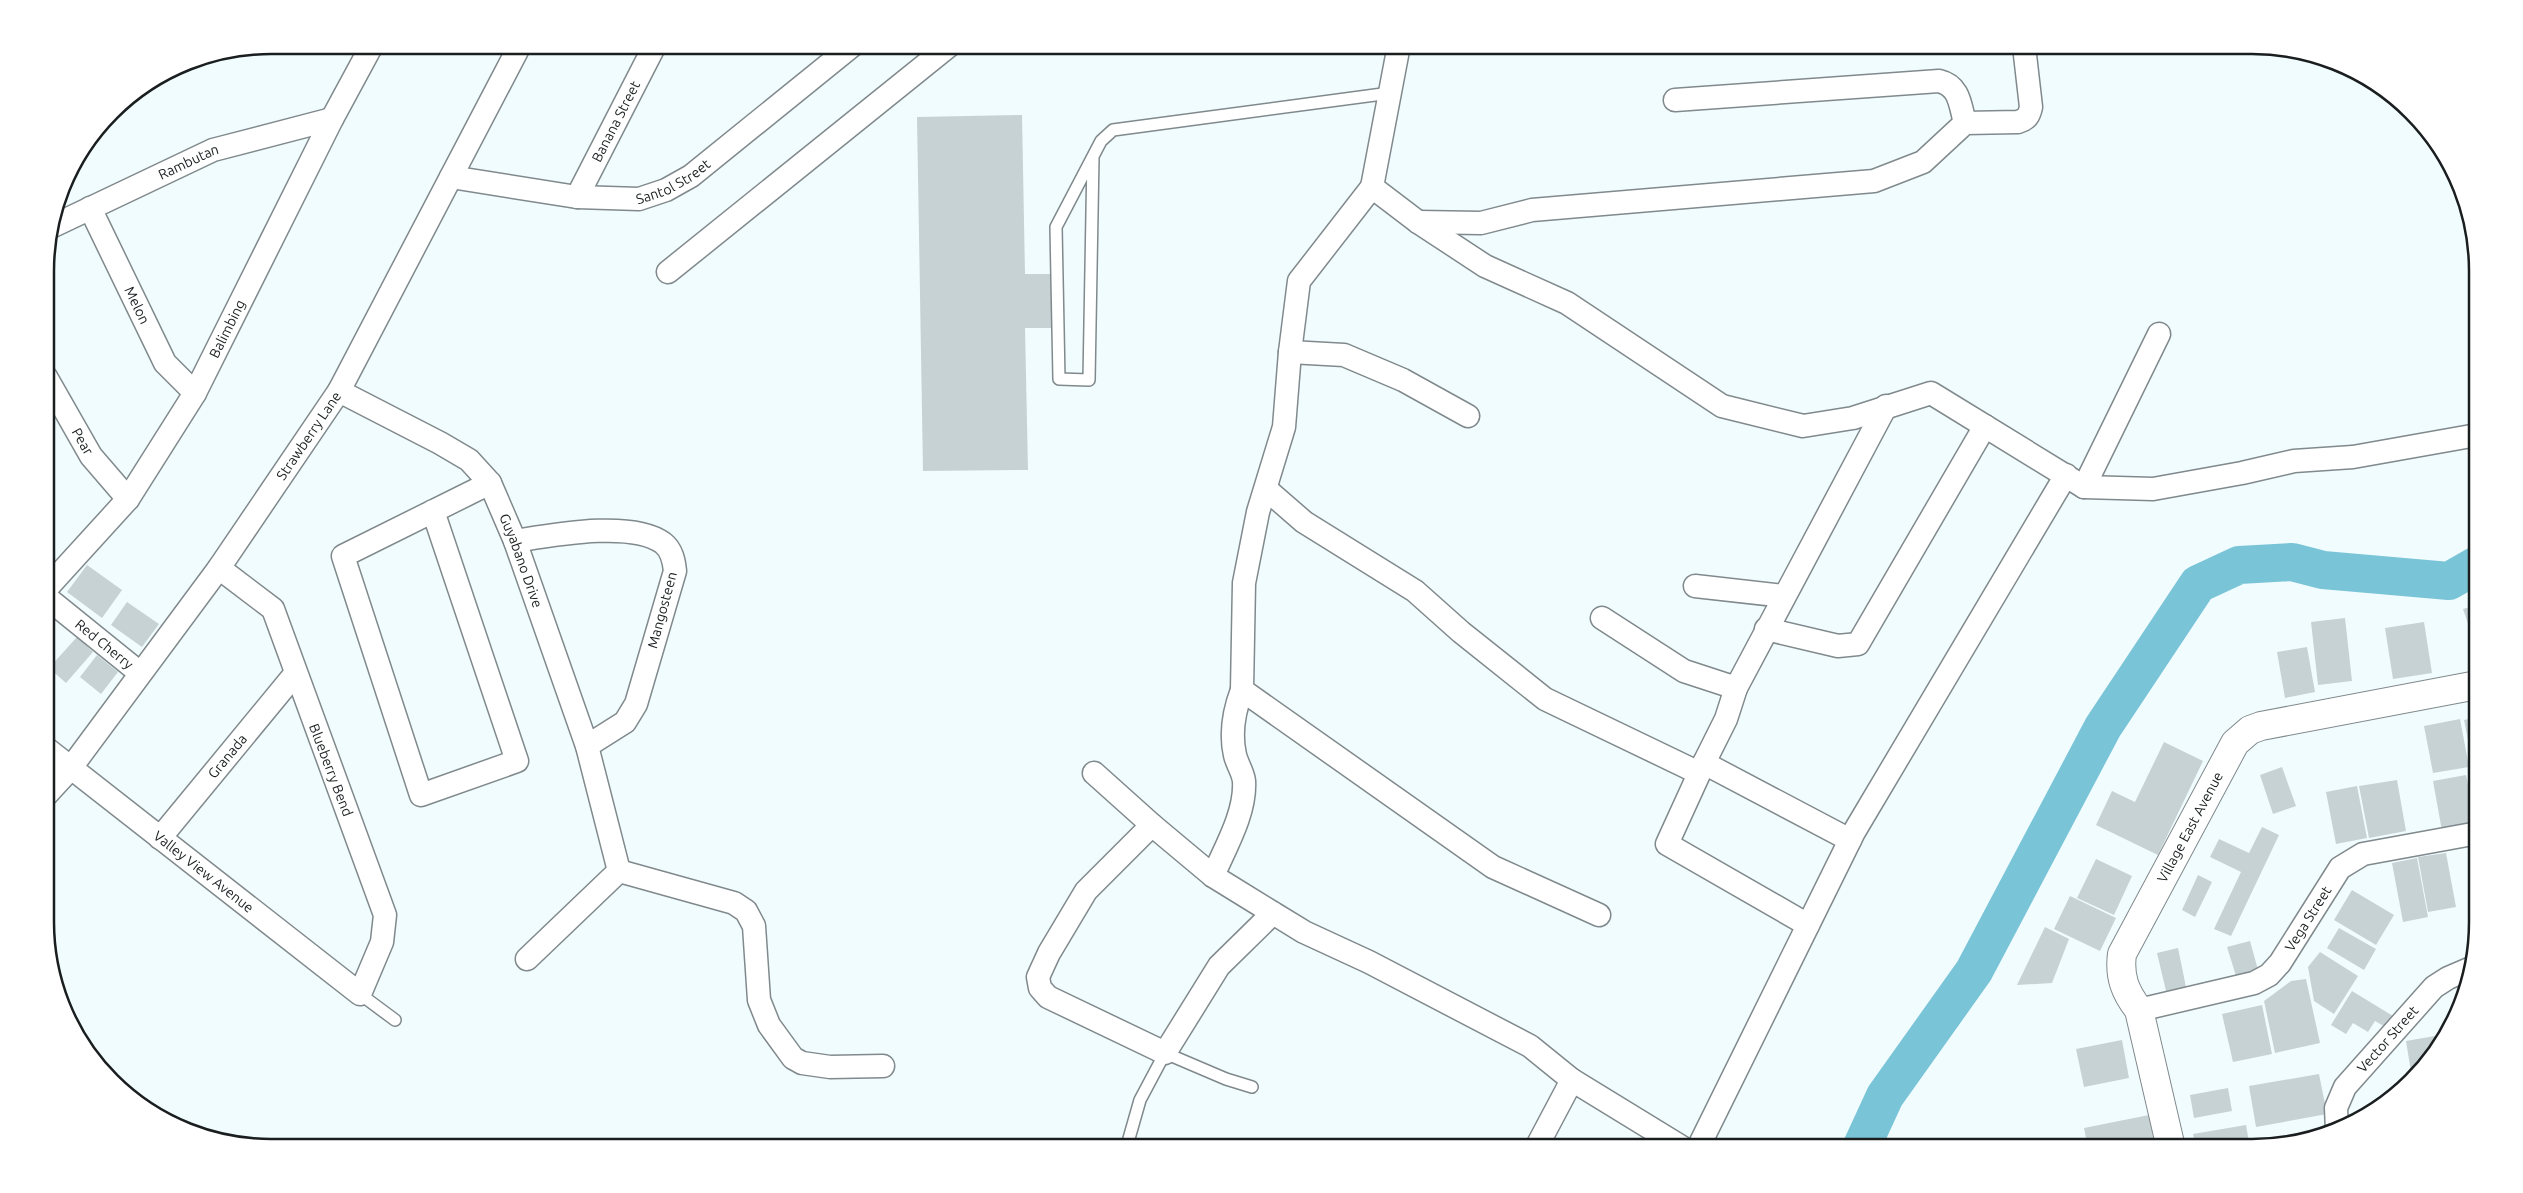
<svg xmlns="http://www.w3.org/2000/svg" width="2523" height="1193" viewBox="0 0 2523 1193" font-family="Ubuntu,sans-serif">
<rect width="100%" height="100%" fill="#f1fcff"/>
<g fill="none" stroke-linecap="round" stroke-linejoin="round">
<path stroke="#7ac4d8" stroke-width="38" d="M1861,1148l24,-52 89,-125 129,-244 95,-143 41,-19 53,-3 31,8 126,11 28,-16"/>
</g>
<path fill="#c7d2d5" d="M1022,115l3,159h27l1,54h-28l3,142 -105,1 -6,-354z
M87,565l35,25 -20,28 -35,-26z
M127,602l32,22 -17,23 -31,-22z
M2477,605v45l-14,-41z
M2345,618l7,63 -34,4 -7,-63z
M2424,622l8,51 -39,6 -8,-51z
M77,637l16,15 -27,31 -17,-15z
M2307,647l8,45 -30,6 -8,-46z
M97,655l21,17 -17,22 -21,-17z
M2477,717l1,49h-5l-9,-46z
M2460,719l9,48 -36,6 -9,-47z
M2164,742l39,19 -45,94 -62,-30 16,-34 23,11z
M2282,767l14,39 -23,8 -13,-39z
M2478,774v32h-1l-6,-30z
M2466,775l10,49 -34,7 -9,-50z
M2397,780l9,51 -37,7 -10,-52z
M2357,786l10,52 -31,6 -10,-52z
M2262,827l17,8 -48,101 -17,-7 27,-57 -31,-15 9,-18 30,14z
M2446,853l10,54 -28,5 -10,-55z
M2417,858l11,59 -25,5 -11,-59z
M2096,859l36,17 -18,39 -37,-17z
M2198,875l14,7 -17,35 -13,-7z
M2352,890l42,25 -18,30 -42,-25z
M2070,896l46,22 -16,33 -46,-22z
M2045,927l24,12 -17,44 -35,2z
M2339,928l37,21 -12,21 -37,-22z
M2250,941l8,29 -22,6 -9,-29z
M2178,948l8,39 -20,4 -9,-38z
M2320,952l38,24 -24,38 -20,-13 -6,-34z
M2306,979l14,64 -45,10 -11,-52 27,-20z
M2352,991l41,25 -6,12 -12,-7 -7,11 -15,-9 -7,11 -15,-9z
M2262,1005l10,49 -39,8 -11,-48z
M2446,1034l-15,26 -19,18 -6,-37z
M2122,1040l7,38 -45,9 -8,-38z
M2319,1074l8,40 -71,13 -7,-41z
M2228,1088l4,23 -38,7 -4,-23z
M2149,1115l6,33h-67l-4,-20z
M2246,1125l4,23h-54l-3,-14z
M2321,1131l1,5 -24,5 -2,-5z"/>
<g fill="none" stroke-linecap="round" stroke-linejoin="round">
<defs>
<path id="service" d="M1093,157l-4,223 -30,-1 -3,-152 45,-86 12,-11 277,-37
M360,994l35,26
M1128,1142l12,-42 25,-47 61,26 26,8"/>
<g id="minor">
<path d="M1399,45l-27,142 46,35 67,44 82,37 155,103 81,20 50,-8 78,-25 153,94 69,2 89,-16 52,-12 59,-4 124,-22"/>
<path d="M1675,100l264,-19c21,5 21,24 26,42"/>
<path id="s1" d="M451,177l126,20 62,2 27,-9 25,-14 162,-131"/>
<path d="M1372,187l-73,94 -9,71 -6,75 -26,85 -14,71 -2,107 251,177 106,48"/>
<path id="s2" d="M577,197l78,-152"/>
<path id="s3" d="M90,208l75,155 30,30"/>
<path d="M1418,222l63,1 51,-13 342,-29 49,-19 42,-39 53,-1c9,-3 11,-6 13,-15l-6,-52"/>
<path id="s4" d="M53,226l160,-76 119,-31"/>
<path d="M668,272l282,-227"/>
<path d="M1290,352l54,3 59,25 65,36"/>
<path id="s5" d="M46,377l45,79 37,43"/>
<path id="s6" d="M339,391l101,52 29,17 21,23 25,58 72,205 32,125 115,32 12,8 8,15 5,74 10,25 24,33 9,5 28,4 53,-1"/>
<path d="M2084,487l75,-153"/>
<path d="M1266,489l38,33 111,69 46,41 84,67 154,74"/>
<path d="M433,511l84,250 -96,34 -78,-239 147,-73"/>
<path d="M515,541c38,-6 117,-21 148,2 9,7 11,18 12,28l-39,133 -11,18 -38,24"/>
<path d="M1695,586l89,10"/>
<path id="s7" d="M46,589l82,-90 67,-106 137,-274 40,-74"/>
<path id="s8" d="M46,597l94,76"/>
<path d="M1602,618l82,53 52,17 150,-282"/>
<path d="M1766,629l72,17 20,-2 127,-218"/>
<path d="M1736,688l-10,31 -22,44 146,77"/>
<path id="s9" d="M47,749l313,245 22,-52 3,-27 -112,-306 -54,-41"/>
<path d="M1704,763l-37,81 141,81"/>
<path d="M1094,773l58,52"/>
<path id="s10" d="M47,794l23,-25 149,-201 120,-177 181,-346"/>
<path id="s11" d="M160,838l135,-164"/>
<path d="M1213,876c12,-28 33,-63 31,-95 -1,-9 -7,-17 -9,-26 -5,-22 -1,-44 7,-65"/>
<path d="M1273,913l-54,53 -54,87 -117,-56 -8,-9 -2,-11 11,-24 37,-62 66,-66 61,51 60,37 31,19 65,30 161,84 42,34 -36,68"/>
<path d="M527,959l92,-88"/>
<path id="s12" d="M2139,1010l115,-27 15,-8 11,-12 60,-95 23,-14 115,-21"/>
<path d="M1572,1080l111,68"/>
<path id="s13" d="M2337,1130l-1,-22 9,-21 89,-100 14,-9 21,-9"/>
<path d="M1698,1148l156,-316 212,-357"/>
</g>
<g id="tertiary">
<path id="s14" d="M2171,1148l-32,-138c-14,-18 -20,-33 -17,-56l113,-211 15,-13 11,-4 216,-41"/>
</g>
</defs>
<use href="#service" stroke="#80898c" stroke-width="14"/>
<use href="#minor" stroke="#80898c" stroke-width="25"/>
<use href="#tertiary" stroke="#80898c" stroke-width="30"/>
<use href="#service" stroke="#fff" stroke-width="11"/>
<use href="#minor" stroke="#fff" stroke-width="22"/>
<use href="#tertiary" stroke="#fff" stroke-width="28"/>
</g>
<g text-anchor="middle" stroke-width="5" stroke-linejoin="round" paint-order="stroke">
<g font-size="14" fill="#1a1e1f" stroke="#fff">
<text dy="5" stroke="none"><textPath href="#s2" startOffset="85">Banana Street</textPath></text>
<text dy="5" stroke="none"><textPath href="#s4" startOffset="150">Rambutan</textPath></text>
<text dy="5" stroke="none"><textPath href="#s1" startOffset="228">Santol Street</textPath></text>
<text dy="5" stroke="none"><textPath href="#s3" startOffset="108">Melon</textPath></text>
<text dy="5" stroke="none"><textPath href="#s7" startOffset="319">Balimbing</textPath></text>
<text dy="5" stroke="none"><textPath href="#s10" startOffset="444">Strawberry Lane</textPath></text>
<text dy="5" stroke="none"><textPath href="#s5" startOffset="74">Pear</textPath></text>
<text dy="5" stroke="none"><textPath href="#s6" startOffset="262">Guyabano Drive</textPath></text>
<text transform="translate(662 610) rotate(-75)" y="5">Mangosteen</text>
<text dy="5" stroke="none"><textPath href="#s8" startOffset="75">Red Cherry</textPath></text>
<text dy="5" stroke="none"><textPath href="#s11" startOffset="106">Granada</textPath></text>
<text transform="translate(331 770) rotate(69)" y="5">Blueberry Bend</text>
<text dy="5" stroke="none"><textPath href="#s14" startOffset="346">Village East Avenue</textPath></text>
<text dy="5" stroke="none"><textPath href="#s9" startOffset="199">Valley View Avenue</textPath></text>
<text dy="5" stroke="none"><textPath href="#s12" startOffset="204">Vega Street</textPath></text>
<text dy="5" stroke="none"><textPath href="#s13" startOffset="109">Vector Street</textPath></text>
</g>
</g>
<path d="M0 0H2523V1193H0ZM271 54H2252A217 217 0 0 1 2469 271V922A217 217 0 0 1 2252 1139H271A217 217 0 0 1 54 922V271A217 217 0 0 1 271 54Z" fill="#fff" fill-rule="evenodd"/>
<path fill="none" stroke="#1a1e1f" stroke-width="2.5" d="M271 54H2252A217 217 0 0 1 2469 271V922A217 217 0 0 1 2252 1139H271A217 217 0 0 1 54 922V271A217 217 0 0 1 271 54Z"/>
</svg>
